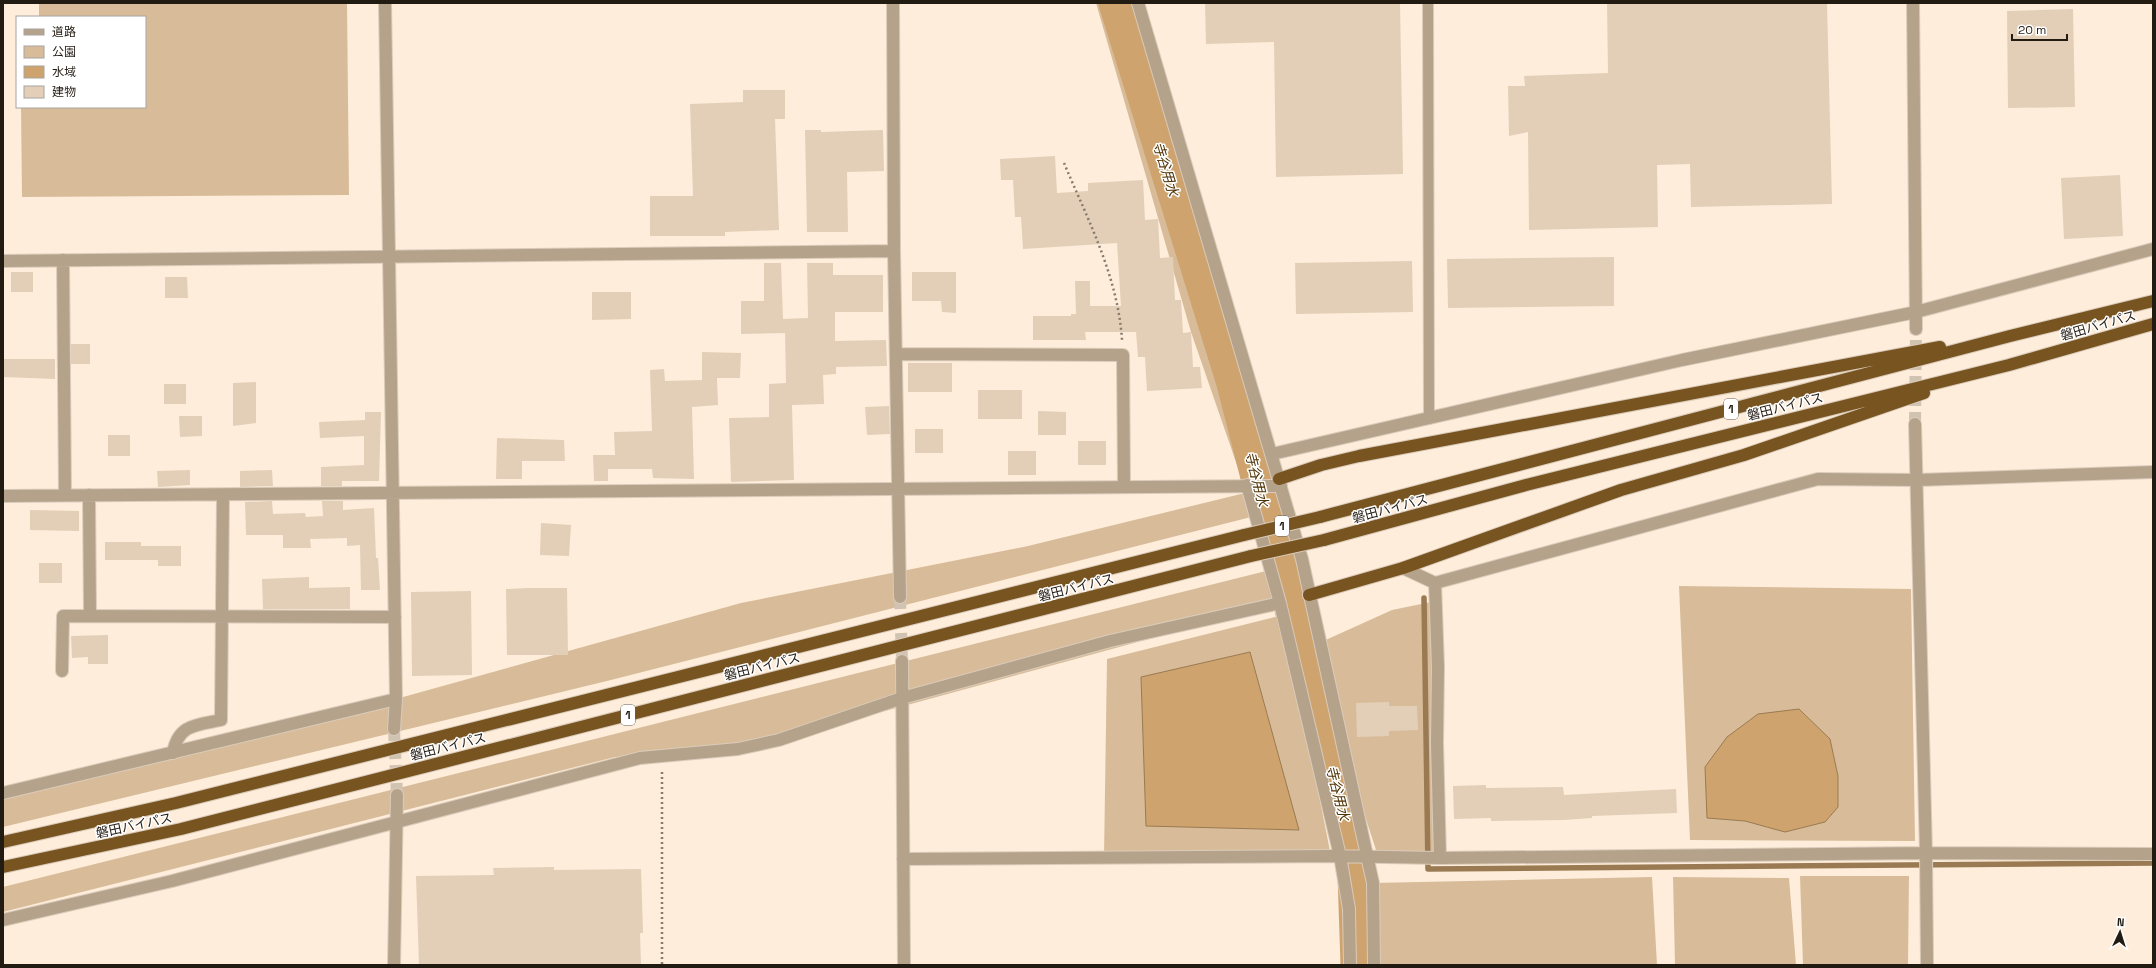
<svg xmlns="http://www.w3.org/2000/svg" width="2156" height="968" viewBox="0 0 2156 968" font-family="'Space Grotesk','Noto Sans JP',sans-serif">
<rect width="100%" height="100%" fill="#fdedda"/>
<path fill="#d8bc9a" d="M39,3h308l2,192 -327,2 -1,-90h124v-90h-106z
M1096,3h41l135,451 -34,14 -47,-136z
M1249,492l6,24 -644,164 -608,147v-34l393,-94 345,-96 287,-57z
M1270,570l10,33 -501,137 -82,12 -82,5 -612,155v-25z
M1679,586l232,3 4,252 -225,-1z
M1436,601l4,257 -62,-2 -38,-116 -21,-97 73,-33z
M1283,615l48,241 -227,1 3,-198z
M1800,876h109l-1,89h-105z
M1652,877l5,88h-283l-1,-82z
M1673,877l116,1 7,87h-121z"/>
<path fill="#cea36d" stroke="#9a7a52" d="M1250,652l49,178 -153,-4 -5,-149z
M1799,709l31,30 8,37v31l-13,15 -40,10 -40,-11 -38,-3 -2,-51 22,-30 31,-23z"/>
<g fill="none" stroke-linecap="round" stroke-linejoin="round">
<path stroke="#9a7a52" stroke-width="5.5" d="M1424,598l4,271 725,-6"/>
<path stroke="#cea36d" stroke-width="33" d="M1115,3l117,377 114,442 8,52 3,91"/>
</g>
<path fill="#e3cfb8" d="M1205,3h195l3,171 -127,3 -2,-135 -68,2z
M1607,3h220l5,201 -141,3 -1,-43 -33,1 1,62 -129,3 -1,-98 -19,4 -1,-50h17l-1,-10 84,-3z
M2073,9l2,98 -67,1 -1,-97z
M743,90h42v29h-10l4,111 -54,2v4h-75v-40h43l-3,-92 53,-2z
M805,130h16v2l62,-2 1,41 -37,1 1,60h-41z
M1055,156l2,37 31,-2v-8l55,-3 2,40 13,-1 2,39 13,-1 2,43h6l2,33 8,-1 2,35h7l2,21 -55,3 -2,-34h-7l-2,-25h-51l1,8h-53v-24h38v-2h5l-1,-33h15v25h31l-4,-63 -94,6 -2,-32h-6l-2,-37h-12l-1,-21z
M2120,175l3,61 -59,3 -3,-61z
M1614,257v49l-166,2 -1,-49z
M1412,261l1,51 -117,2 -1,-51z
M764,263h17l2,56 25,-1 -1,-55h26v12h50v37h-48v29l51,-1 1,26 -51,1v7l-13,1 1,29 -32,1 2,75 -63,2 -2,-64 40,-1v-33l17,-1 -1,-50 -44,1v-33h23z
M11,272h22v20h-22z
M912,272h44v41l-14,-1 -1,-11h-29z
M165,277h22l1,21h-23z
M592,292h39v27l-39,1z
M71,344h19v20h-19z
M702,352l39,1 -1,25h-23l1,27 -26,2 2,72 -41,-1 -1,-9h-44v12h-14l-1,-26h22l-1,-23 38,-1 -2,-61 14,-1 1,12 37,-1z
M3,359h52v20l-52,-2z
M908,363h44v29h-44z
M256,382v41l-23,3v-43z
M164,384h22v20h-22z
M978,390h44v29h-44z
M889,406l1,28 -23,1 -2,-28z
M1038,411l28,1v23h-28z
M365,412h16l-2,69h-37v5h-21v-19l43,-2v-29l-44,2 -1,-16 46,-2z
M179,416h23v20l-22,1z
M915,429h28v24h-28z
M108,435h22v21h-22z
M497,438l67,2 1,21h-43v18h-26z
M1078,441h28v24h-28z
M1008,451h28v24h-28z
M190,470v15l-32,2 -1,-16z
M272,470l1,16 -33,1v-16z
M272,501l1,13 32,-1 1,4 17,-1 -1,-15h21v9l31,-2 2,50h2l2,32h-19l-1,-45 -13,1v-8l-37,1 1,9h-28v-13h-37l-1,-33z
M30,510l49,1v20l-49,-1z
M541,523l30,2 -2,31 -29,-1z
M105,542h36v4h40v20h-23v-6h-53z
M39,563h23v20h-23z
M309,577v11l41,-1v22h-87l-1,-30z
M528,588h39l1,67h-61l-1,-66z
M471,591l1,84 -60,1 -1,-84z
M108,635v29h-20v-7l-16,1 -1,-22z
M1389,702v4h28l1,24 -29,1v5l-32,1 -1,-34z
M1486,785v3l77,-1 1,8 112,-6 1,24 -85,3v2l-28,2 -73,1v-3l-37,1 -1,-33z
M554,867v3l87,-1 2,64h-3l1,32h-222l-3,-89 78,-1 -1,-7z"/>
<g fill="none" stroke-linecap="round" stroke-linejoin="round">
<path stroke="#d1c3b2" stroke-width="12" stroke-dasharray="12 6" stroke-linecap="butt" d="M1915,424l1,-95
M900,597l2,64
M394,729l3,66"/>
<defs>
<path id="service" d="M1428,3l1,416"/>
<path id="minor" d="M385,3l11,696 -2,30
M893,3l1,248 6,346
M1913,3l3,326
M63,260l2,235
M3,261l891,-10
M896,354l227,1 1,131
M1915,424l11,429 1,112
M1272,454l410,-94 234,-48 237,-63
M1247,485l33,118 60,253 9,53 1,56
M89,495l1,121
M3,496l1278,-10
M1403,568l32,15 383,-104 100,1 235,-8
M1435,583l3,84 -1,76 3,115
M902,661l2,304
M62,671l1,-55 332,1
M173,753c5,-29 24,-28 48,-33l2,-225
M3,793l393,-94
M903,859l428,-3 109,2 486,-5 227,1
M3,920l169,-39 468,-123 98,-9 41,-9 123,-42 208,-57 170,-38
M394,965l3,-170"/>
<path id="tertiary" d="M1138,3l164,556 71,324 1,82"/>
<path id="trunk" d="M1279,479l42,-14 38,-9 581,-109
M1320,517l690,-181 143,-35
M1324,540l202,-55 483,-120 144,-41
M1309,595l94,-27 218,-78 123,-35 180,-62
M3,842l173,-39 1068,-268
M3,867l178,-38 1070,-273"/>
</defs>
<use href="#service" stroke="#dacbba" stroke-width="12"/>
<use href="#minor" stroke="#dacbba" stroke-width="14"/>
<use href="#tertiary" stroke="#dacbba" stroke-width="14"/>
<use href="#trunk" stroke="#dacbba" stroke-width="14"/>
<path stroke="#867b6d" stroke-width="2.5" stroke-dasharray="2 3" stroke-linecap="butt" d="M1064,163c24,57 54,114 58,177
M662,772v193"/>
<use href="#service" stroke="#b5a28b" stroke-width="10"/>
<use href="#minor" stroke="#b5a28b" stroke-width="12"/>
<use href="#tertiary" stroke="#b5a28b" stroke-width="12"/>
<use href="#trunk" stroke="#785421" stroke-width="12"/>
<defs>
<path id="trunk-bridge" d="M1244,535l76,-18
M1251,556l73,-16"/>
</defs>
<use href="#trunk-bridge" stroke="#dacbba" stroke-width="14" stroke-linecap="butt"/>
<use href="#trunk-bridge" stroke="#785421" stroke-width="12"/>
</g>
<g text-anchor="middle" stroke-width="3" stroke-linejoin="round" paint-order="stroke">
<g fill="#fff" stroke="#645f59" stroke-width="1">
<rect x="1724" y="399" width="14" height="20" rx="3"/>
<rect x="1275" y="516" width="14" height="20" rx="3"/>
<rect x="621" y="705" width="14" height="20" rx="3"/>
</g>
<g font-size="12" font-weight="bold" fill="#221b12">
<text x="1731" y="413">1</text>
<text x="1282" y="530">1</text>
<text x="628" y="719">1</text>
</g>
<g font-size="13" fill="#221b12" stroke="#fff">
<text transform="translate(2098 325) rotate(-16)" y="5">磐田バイパス</text>
<text transform="translate(1785 406) rotate(-14)" y="5">磐田バイパス</text>
<text transform="translate(1390 508) rotate(-15)" y="5">磐田バイパス</text>
<text transform="translate(1076 587) rotate(-14)" y="5">磐田バイパス</text>
<text transform="translate(762 666) rotate(-14)" y="5">磐田バイパス</text>
<text transform="translate(448 746) rotate(-14)" y="5">磐田バイパス</text>
<text transform="translate(134 825) rotate(-12)" y="5">磐田バイパス</text>
</g>
<g font-size="14" font-style="italic" fill="#503305" stroke="#fff">
<text transform="translate(1166 169) rotate(73)" y="5">寺谷用水</text>
<text transform="translate(1257 479) rotate(76)" y="5">寺谷用水</text>
<text transform="translate(1338 793) rotate(76)" y="5">寺谷用水</text>
</g>
</g>
<rect width="2156" height="968" fill="none" stroke="#221b12" stroke-width="8"/>
<rect x="16" y="16" width="130" height="92" fill="#ffffff" stroke="#a7a4a0"/>
<rect x="24" y="29" width="20" height="6" fill="#b5a28b" stroke="#a7a4a0"/>
<text x="52" y="36" font-size="12" fill="#221b12">道路</text>
<rect x="24" y="46" width="20" height="12" fill="#d8bc9a" stroke="#a7a4a0"/>
<text x="52" y="56" font-size="12" fill="#221b12">公園</text>
<rect x="24" y="66" width="20" height="12" fill="#cea36d" stroke="#a7a4a0"/>
<text x="52" y="76" font-size="12" fill="#221b12">水域</text>
<rect x="24" y="86" width="20" height="12" fill="#e3cfb8" stroke="#a7a4a0"/>
<text x="52" y="96" font-size="12" fill="#221b12">建物</text>
<g transform="translate(2120 932) rotate(4)" stroke="#ffffff" stroke-width="3" paint-order="stroke">
<path d="M0-3L7 15L0 10L-7 15Z" fill="#221b12"/>
<text y="-6" font-size="11" font-weight="bold" text-anchor="middle" fill="#221b12">N</text>
</g>
<path d="M2012 34v6h55v-6" fill="none" stroke="#221b12" stroke-width="2"/>
<text x="2018" y="34" font-size="12" fill="#221b12" stroke="#ffffff" stroke-width="3" paint-order="stroke">20 m</text>
</svg>
